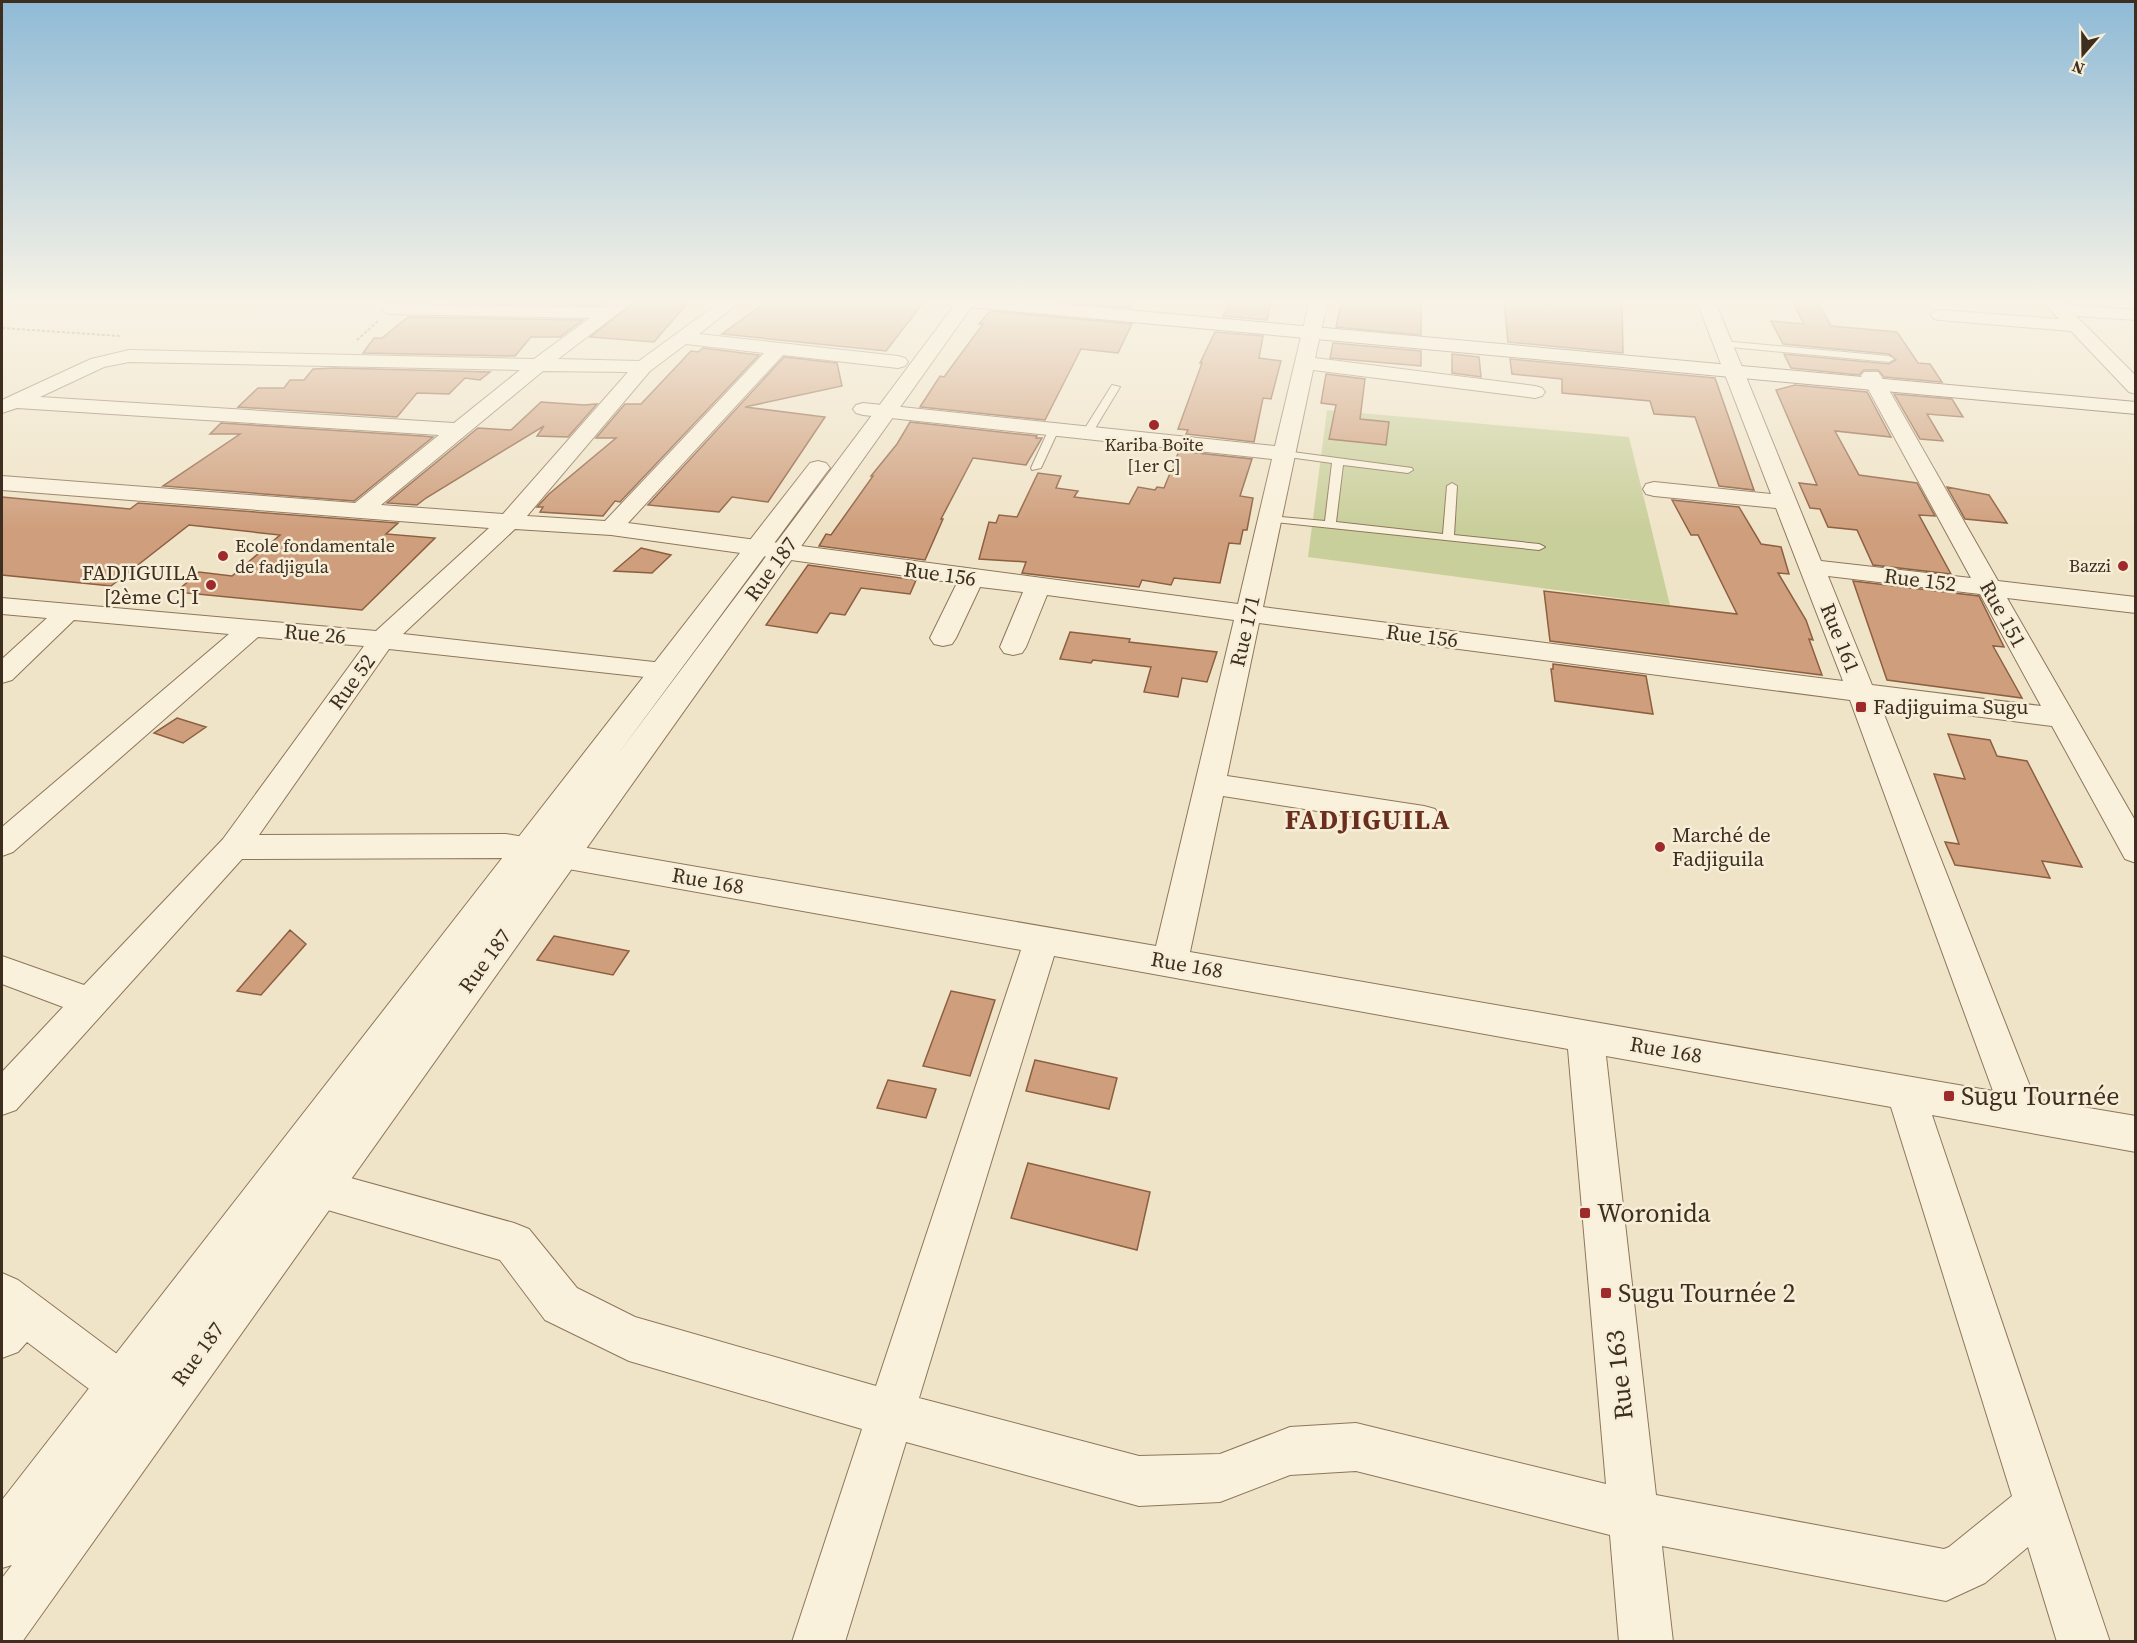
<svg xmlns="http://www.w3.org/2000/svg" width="2137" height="1643" viewBox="0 0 2137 1643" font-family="'Source Serif 4',serif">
<rect width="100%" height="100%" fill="#f0e4c8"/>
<path fill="#c9cf9b" d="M1327,410l302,27 41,168 -362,-48z"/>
<path fill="#cf9f7d" stroke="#8d5f41" stroke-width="1.5" d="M429,299l41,2v-2h143l-9,7 -179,-4z
M639,299h52l-37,43 -64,-5z
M770,299h156l-40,52 -164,-17z
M1032,299h104l-6,9z
M1232,299h40l-5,21 -44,-4z
M1342,299h79v36l-85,-8z
M1555,299l67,4 1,50 -115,-11 -4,-42 51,5z
M1791,299h25l15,27 66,6 21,31 12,1 12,18 -58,-5 -6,-7h-14l-5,5 -68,-7 -7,-14 105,10 7,-4 -7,-6 -106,-10 -12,-23 33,3z
M990,311l142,13 -14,29 -37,-4 -36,71 -125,-13 20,-31 4,1 39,-53h-4z
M408,317l175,3 -23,17h-29l-16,19 -152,-3 11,-15h8z
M1215,332l48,4 -4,22 22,3 -10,38 -8,-1 -9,44 -68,-8 2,-4 -10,-1 24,-66h-2z
M1333,343l88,8v15l-91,-8z
M703,348l56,7 -139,147 -5,-1 -12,15 -63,-4 3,-5h-6l12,-13 67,-56h-20l29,-34h16l50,-53 7,1z
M1452,354l27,3 2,20 -29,-4z
M784,357l53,6 5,23 -97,21 80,10 -57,85 -36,-5 -13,15 -71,-7z
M1510,359l205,19 39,112 -35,-4 -24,-69 -41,-3 -4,-13 -88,-8v-14l-50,-5z
M334,368l156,4 -10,8 -15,-2 -16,16 -32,-1 -20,24 -159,-10 20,-19h26l6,-8h14l9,-11z
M1326,374l39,5 -5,40 29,3 -3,23 -57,-6 7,-34 -15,-2z
M1795,385l72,7 24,45 -56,-6 24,44 58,8 18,33 -16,-1 32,59 -78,-9 -16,-35 -29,-3 -8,-18 -10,-1 -11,-25 18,2 -41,-95z
M1894,394l58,5 11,18 -36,-3 16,27 -23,-2z
M541,402l43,3 13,-1 -29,33 -31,-1 7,-10 -118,72 -9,7 -30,-2 91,-75 33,2z
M910,422l127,14 -1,2h6l-16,27 -53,-7 -32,61h2l-18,41 -106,-14 7,-12 5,1 42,-59h-2l26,-32z
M221,423l201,13 11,1 -79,64 -191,-15 77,-52h-30z
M1179,451l73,8 -12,37 13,2 -6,32h-4l-3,14 -11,-1 -9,40 -46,-5 -3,7 -29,-5 -3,7 -117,-14 4,-11 -47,-3 10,-37 7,1 3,-8 18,2 21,-44 23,3 -5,12 22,3 -4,6 55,7 9,-17 17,3 2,-3 7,1z
M1947,487l42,8 18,28 -42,-4z
M2,497l128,12 8,-6 260,20 -12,11 49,4 -73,72 -186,-18 23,-20 33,4 48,-41 -91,-10 -78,61 -109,-11z
M1672,500l67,7 22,37 20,3 8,27 -11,-1 28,47 7,20 -4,-1 13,36 -272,-34 -6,-50 193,23 -39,-79h-7z
M641,548l30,7 -19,18 -38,-2z
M808,565l108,15 -6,14 -49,-6 -16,27 -15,-2 -13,20 -51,-8z
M1853,581l126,15 25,51 -11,-1 29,52 -135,-18z
M1070,632l60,7 -1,3 88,10 -10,30 -25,-4 -4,19 -34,-5 7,-25 -58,-7 -2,3 -31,-4z
M1553,664l93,12 7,38 -98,-13 -4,-32h2z
M177,718l29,9 -23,16 -29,-10z
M1948,734l42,6 7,16 30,5 55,106 -40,-6 8,17 -95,-13 -10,-23 14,2 -25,-70 31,5z
M290,930l16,14 -45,51 -24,-4z
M554,936l75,15 -16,24 -76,-15z
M951,991l44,9 -25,76 -47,-10z
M1035,1060l82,18 -8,31 -83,-18z
M888,1080l48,9 -10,29 -49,-10z
M1028,1163l122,29 -13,58 -126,-32z"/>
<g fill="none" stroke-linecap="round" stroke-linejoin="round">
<defs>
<path id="service" d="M1723,341l166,15 5,3 -5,3 -169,-16 -1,-2z
M1112,385l8,2 -29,48h-8l-1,-2z
M1054,426l5,3 -18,39 -9,2 -1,-2 18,-39z
M1285,451l127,17 1,2 -5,3 -65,-8 -7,57 107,12 4,-48 5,-3 5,3 -3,49 85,9 6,3 -6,3 -273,-29 -2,-2 6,-3 55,5 7,-58 -51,-7v-4z"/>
<path id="minor" d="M617,299h20l-79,60 81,2 85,-62h20l-45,35 199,22 7,2 3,4 -3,4 -7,2 -115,-13 -155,168 610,81 34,-145 -409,-44 -7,-2 -3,-4 3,-4 7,-2 412,43 35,-147h18l-13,59 220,28 7,2 3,4 -3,4 -7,2 -222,-28 -50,237 580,74 -67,-173 -122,-12 -8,-2 -3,-5 3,-5 8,-2 117,12 -47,-122 3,-4h14l3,4 77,189 150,17 -110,-202 3,-4h14l3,4 117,205 138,16v16l-129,-15 129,224v41l-11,-4 -73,-133 -172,-22 155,395 101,17v36l-204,-37 178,527h-53l-29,-95 -43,36 -39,18 -284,-55 11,96h-54l-9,-107 -254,-64 -66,4 -70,27 -81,4 -233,-64 -61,200h-53l70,-213 -233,-68 -84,-41 -45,-60 -200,-58 -15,-6 -6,-13 6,-13 15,-6 214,59 15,6 48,59 58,29 241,69 145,-436 -515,-92 -264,1 -226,251 -14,5v-43l61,-65 -61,-23v-28l82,29 139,-146 141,-193 -106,-9 -245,215 -11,4v-29l227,-193 -155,-14 -62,60 -10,3v-24l45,-41 -45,-4v-16l374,33 113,-103 -487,-38v-14l353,27 84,-68 -422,-27 -15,5v-13l89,-41 38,-9 405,9 56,-41 -199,-4 -6,-1 -3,-4 3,-4 6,-1 214,4zM686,344l78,9 -159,168 -78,-5 123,-145zM129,362l391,8 -66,53 -414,-26 64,-30zM543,371l85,1 -125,142 -122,-9zM515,529l96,6 346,48 -27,55 4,6 9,2 9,-2 4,-6 24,-51 43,5 -23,55 4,6 9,2 9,-2 4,-6 21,-52 187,25 -78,326 -650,-112 -247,1 130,-186 274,30 10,-2 4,-6 -4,-6 -10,-2 -260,-29zM1828,576l152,18 61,112 -169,-21zM1259,623l591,77 143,391 -803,-139 33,-156 201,32 11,-3 5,-8 -5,-8 -11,-3 -197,-30zM1054,956l514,93 38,435 -250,-61 -66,4 -70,27 -81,2 -220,-58zM1606,1056l285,51 121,389 -63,51 -5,2 -288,-54z
M2041,299h19l5,5 71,6v10l-60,-4 60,60v18l-7,-2 -58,-61 -131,-11 -6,-1 -3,-4 3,-4 6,-1 119,9z
M2,1273l16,7 119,89 7,16 -7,16 -16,7 -16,-7 -78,-59 -9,10 -16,6z"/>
<path id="tertiary" d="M959,299h18l-955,1343h-20v-64l10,-13 -10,3v-68l808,-1037 8,-2 8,2 4,5 -4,5 -208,281z
M1696,299h18l30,73 -3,4h-14l-3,-4z"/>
<path id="secondary" d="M937,299h70l1129,103v12l-1190,-109 -7,-2z"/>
</defs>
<use href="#service" stroke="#8d765c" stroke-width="2"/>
<use href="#minor" stroke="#8d765c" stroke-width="2"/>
<use href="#tertiary" stroke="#8d765c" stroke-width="2"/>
<use href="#secondary" stroke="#6f573f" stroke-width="2"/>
<path stroke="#8d765c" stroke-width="2" stroke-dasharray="3 2" stroke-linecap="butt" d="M2,328l118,8
M357,340l21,-19"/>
<use href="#service" fill="#faf1dc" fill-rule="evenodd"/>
<use href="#minor" fill="#faf1dc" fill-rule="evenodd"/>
<use href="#tertiary" fill="#faf1dc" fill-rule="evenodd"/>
<use href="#secondary" fill="#faf1dc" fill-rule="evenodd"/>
</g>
<linearGradient id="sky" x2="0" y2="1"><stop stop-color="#8fbad6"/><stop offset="0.57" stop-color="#f8f3e6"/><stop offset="1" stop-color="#f8f3e6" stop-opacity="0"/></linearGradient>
<rect width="2137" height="529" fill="url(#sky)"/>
<g fill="#9e2a2b" stroke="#f7eed8" stroke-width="2">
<circle cx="1154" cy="425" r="6"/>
<circle cx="223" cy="556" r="6"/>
<circle cx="2123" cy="566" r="6"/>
<circle cx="211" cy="585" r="6"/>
<rect x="1855" y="701" width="12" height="12" rx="3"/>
<circle cx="1660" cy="847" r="6"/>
<rect x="1943" y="1090" width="12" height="12" rx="3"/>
<rect x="1579" y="1207" width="12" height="12" rx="3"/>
<rect x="1600" y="1287" width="12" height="12" rx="3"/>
</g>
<g text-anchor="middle" stroke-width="5" stroke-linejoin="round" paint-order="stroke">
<g font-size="18" fill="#3d2e20" stroke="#f7eed8">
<text x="1154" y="451">Kariba Boïte<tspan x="1154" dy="21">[1er C]</tspan></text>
<text x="235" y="552" text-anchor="start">Ecole fondamentale<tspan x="235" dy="21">de fadjigula</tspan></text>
<text x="2111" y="572" text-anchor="end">Bazzi</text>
</g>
<g font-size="21" fill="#3d2e20" stroke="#f7eed8">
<text transform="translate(771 569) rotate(-54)" y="7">Rue 187</text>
<text transform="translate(940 574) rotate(8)" y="7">Rue 156</text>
<text transform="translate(1920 580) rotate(7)" y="7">Rue 152</text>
<text transform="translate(2003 614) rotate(61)" y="7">Rue 151</text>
<text transform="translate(1245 631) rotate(-77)" y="7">Rue 171</text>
<text transform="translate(315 634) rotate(5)" y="7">Rue 26</text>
<text transform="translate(1422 636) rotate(7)" y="7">Rue 156</text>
<text transform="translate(1840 638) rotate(68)" y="7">Rue 161</text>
<text transform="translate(352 682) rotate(-54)" y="7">Rue 52</text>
<text transform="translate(708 881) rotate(10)" y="7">Rue 168</text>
<text transform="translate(485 961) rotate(-54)" y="7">Rue 187</text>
<text transform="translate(1187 965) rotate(10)" y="7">Rue 168</text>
<text transform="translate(1666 1050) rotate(10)" y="7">Rue 168</text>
<text transform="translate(198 1354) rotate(-54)" y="7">Rue 187</text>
</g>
<g font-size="21" fill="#3d2e20" stroke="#f7eed8" text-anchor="start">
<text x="199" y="580" text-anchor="end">FADJIGUILA<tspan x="199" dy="24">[2ème C] I</tspan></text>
<text x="1873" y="714">Fadjiguima Sugu</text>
<text x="1672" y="842">Marché de<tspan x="1672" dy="24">Fadjiguila</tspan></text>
</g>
<g font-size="26" fill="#3d2e20" stroke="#f7eed8" text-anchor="start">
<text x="1961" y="1105">Sugu Tournée</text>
<text x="1597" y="1222">Woronida</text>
<text x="1618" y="1302">Sugu Tournée 2</text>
</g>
<g font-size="26" fill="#3d2e20" stroke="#f7eed8">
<text transform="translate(1619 1375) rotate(-96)" y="9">Rue 163</text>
</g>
<g font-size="27" font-weight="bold" letter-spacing="1.5" fill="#6b2e1e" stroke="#f7eed8">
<text x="1368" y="829">FADJIGUILA</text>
</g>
</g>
<rect width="2137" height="1643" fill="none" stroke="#3d2e20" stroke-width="6"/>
<g transform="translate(2083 54) rotate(200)" stroke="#f7eed8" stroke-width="4.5" paint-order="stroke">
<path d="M0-4.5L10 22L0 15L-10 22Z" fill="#3d2e20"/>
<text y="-9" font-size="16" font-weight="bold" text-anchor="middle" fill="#3d2e20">N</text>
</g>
</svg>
